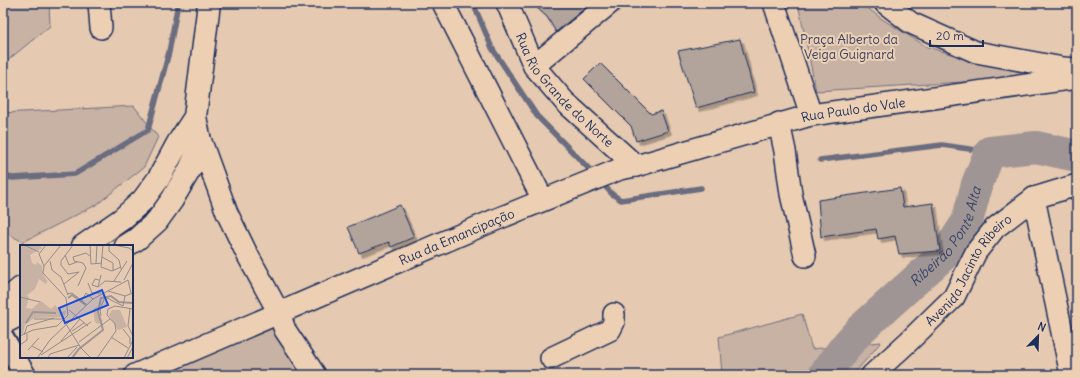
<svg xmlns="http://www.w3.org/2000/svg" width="1080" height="378" viewBox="0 0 1080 378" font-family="Delius,sans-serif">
<defs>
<filter id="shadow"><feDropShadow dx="3.5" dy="3.5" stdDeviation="0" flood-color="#0004"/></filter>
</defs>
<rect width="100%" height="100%" fill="#e5c9b0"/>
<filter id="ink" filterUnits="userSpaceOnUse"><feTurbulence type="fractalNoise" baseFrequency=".025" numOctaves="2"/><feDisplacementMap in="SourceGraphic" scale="8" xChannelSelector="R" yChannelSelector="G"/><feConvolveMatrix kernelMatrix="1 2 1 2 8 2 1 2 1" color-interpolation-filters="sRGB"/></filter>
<g filter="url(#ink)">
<path fill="#c7b2a4" stroke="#717081" d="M3,3h46l1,23 -47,38z
M798,3h63l21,16 45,28 58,17 74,12 -243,15z
M134,106l24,31 -14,30 -48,38 -73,37 -20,-11v-118z
M802,314l10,35 69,-7 -28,33h-131l-3,-38z
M274,322l35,53h-154z"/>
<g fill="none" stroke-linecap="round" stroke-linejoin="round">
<path stroke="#6b6c7f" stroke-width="5.5" d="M473,3l19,45 45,68 58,59
M820,160l122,-15 48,7
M3,176l10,2 62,-4 73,-44 21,-78 9,-49
M601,182l11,12 9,6 80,-12"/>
<path stroke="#a09595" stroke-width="32" id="s1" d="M824,375l20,-27 17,-19 87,-78 19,-29 10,-38 13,-32 46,-5 41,9"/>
</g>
<path fill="#b2a39b" stroke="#1b2f5e" filter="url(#shadow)" d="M532,3h59l-35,29 -9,-15z
M740,39l14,53 -58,16 -18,-57z
M600,63l51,51 10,-3 7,20 -32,10 -5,-15 -47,-47z
M900,188l3,19 30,-4 7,48 -41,3 -4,-18 -17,3 -2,-10 -55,8 -3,-37z
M400,205l14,32 -23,10 -2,-5 -30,11 -11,-26z"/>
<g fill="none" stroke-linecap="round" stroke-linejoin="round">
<defs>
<g id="minor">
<path d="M99,3l2,25"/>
<path d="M443,3l100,197"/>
<path id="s2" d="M507,3l27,63 31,36 71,64"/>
<path d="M774,3l37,112"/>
<path d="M885,3l26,20 65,29 87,16 14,1"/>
<path d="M534,66l76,-63"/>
<path d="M779,123l6,28 6,43 14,62"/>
<path d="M199,136l28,77 20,41 32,59 6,17 30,45"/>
<path d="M1034,198l37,177"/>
<path d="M3,338l22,37"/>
<path d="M551,358l59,-28 4,-8v-8"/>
<path id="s3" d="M135,375l355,-153 130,-53 16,-3 175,-51 266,-37"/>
<path id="s4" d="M872,375l36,-33 46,-45 22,-45 19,-24 39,-30 43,-13"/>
</g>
<path id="major" d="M83,246l39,-27 21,-19 16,-22 19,-35 17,-26
M126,246l11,-7 20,-18 15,-21 18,-31 8,-18 1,-15 -4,-19 14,-114
M3,303l18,-15
M3,323l18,-9"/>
</defs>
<use href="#minor" stroke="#1b2f5e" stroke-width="24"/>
<use href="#major" stroke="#1b2f5e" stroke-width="25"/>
<use href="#minor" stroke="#edcfb3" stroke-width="21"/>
<use href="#major" stroke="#edcfb3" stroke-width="22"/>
</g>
</g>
<g text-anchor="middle" stroke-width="4" stroke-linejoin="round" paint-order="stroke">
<g font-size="13" fill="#354368" stroke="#edcfb3">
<text x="849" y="44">Praça Alberto da<tspan x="849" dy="15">Veiga Guignard</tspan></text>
</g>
<g font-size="13" fill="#1b2f5e" stroke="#edcfb3">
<text dy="5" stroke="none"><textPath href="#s2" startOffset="106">Rua Rio Grande do Norte</textPath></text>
<text dy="5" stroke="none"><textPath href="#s3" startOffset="768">Rua Paulo do Vale</textPath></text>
<text dy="5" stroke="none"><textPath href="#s3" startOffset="350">Rua da Emancipação</textPath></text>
<text dy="5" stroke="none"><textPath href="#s4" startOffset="144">Avenida Jacinto Ribeiro</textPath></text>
</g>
<g font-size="14" font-style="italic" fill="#364369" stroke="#edcfb3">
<text dy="5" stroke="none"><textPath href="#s1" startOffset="187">Ribeirão Ponte Alta</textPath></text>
</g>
</g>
<g transform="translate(20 245)">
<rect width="113" height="113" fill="#e5c9b0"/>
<path d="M0,0h19l3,3 -12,7 2,8 4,2 1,-3 5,4 1,8 4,7 -1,3 -7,-5 -4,10 -8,6 2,3 -3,10 6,1 9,-8 10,8 4,-4 3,4 3,-3 -1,7 6,-3 -2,7 -30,1 -9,7 -2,9h-3zM76,62h3l-1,6 5,8 -5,3 -3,-2 -2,-13zM92,65h8l7,17 -9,3 -9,-15z" fill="#c7b2a4"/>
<path fill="none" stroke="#a09595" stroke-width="2" d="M48,53l4,-3 14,10M6,78l7,-11 23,1M52,113l7,-9 24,-19 -5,-18 3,-14 10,-2 8,6 14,1"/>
<path fill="none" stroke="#948b8f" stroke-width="1" d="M4,0l15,7M53,0l-12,16v4l7,9 11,-2M70,0l1,19 11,-1M83,0l-2,22 11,4 9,-4M89,0v6l10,9 2,9M94,0l15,3 4,3M45,10l4,10 8,-3M82,12l11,6v8M30,16l2,9 9,7 7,18M76,18l1,-18M24,21l-5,-12 7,-9M81,30l-3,12 7,-6 16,1M104,35l9,-17M94,36l13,-20M68,38l4,10h9M44,39l15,-12M0,40v13M58,41l8,-18 -3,-5 -9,-2 -1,-4 13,-4 4,3M78,42l-6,-2 3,-6 4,1M88,46l17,5M47,49l5,-1 14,11M0,52l20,5M61,57l5,-9 7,6M103,61l2,-10 8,-3M110,63l-2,18 5,10M49,65l19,16M81,71l-1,-7 5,-12 18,9M14,74h30M44,76l17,27 10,10M103,84l7,9v6M52,86l12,-8M4,90l3,-9 27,-8M0,91l13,-6 24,-4 11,-11 -2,-17 -23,-25 1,-7 17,-21M91,92l17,11M41,96l19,-22M59,97l31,-23M0,100l7,-5v-6M12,101l11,6M8,105l11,-12M21,110l50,-33M18,112l12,-17 43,-41 35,-19 3,13M28,113l2,-4 29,-9M47,113l10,-11M77,113l19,-27 -1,-7 -8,-9 1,-6 7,-3 18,3M104,113l9,-18M107,113l6,-11"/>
<path fill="#1d4ed8" fill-opacity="0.15" stroke="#1d4ed8" stroke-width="2" d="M82,45l6,15 -43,18 -6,-15z"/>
<rect width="113" height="113" fill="none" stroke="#1b2f5e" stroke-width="2"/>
</g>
<rect width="1080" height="378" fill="none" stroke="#edcfb3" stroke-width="16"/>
<rect x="8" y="8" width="1064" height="362" fill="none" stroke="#1b2f5e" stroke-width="1.5" filter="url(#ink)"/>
<g transform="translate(1038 336) rotate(23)" stroke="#edcfb3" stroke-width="3" paint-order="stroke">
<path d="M0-3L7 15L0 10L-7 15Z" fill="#1b2f5e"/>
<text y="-6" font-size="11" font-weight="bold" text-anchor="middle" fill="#1b2f5e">N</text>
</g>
<path d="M930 40v6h53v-6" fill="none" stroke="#1b2f5e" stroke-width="2"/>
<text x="936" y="40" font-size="12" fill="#1b2f5e" stroke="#edcfb3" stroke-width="3" paint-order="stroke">20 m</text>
</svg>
